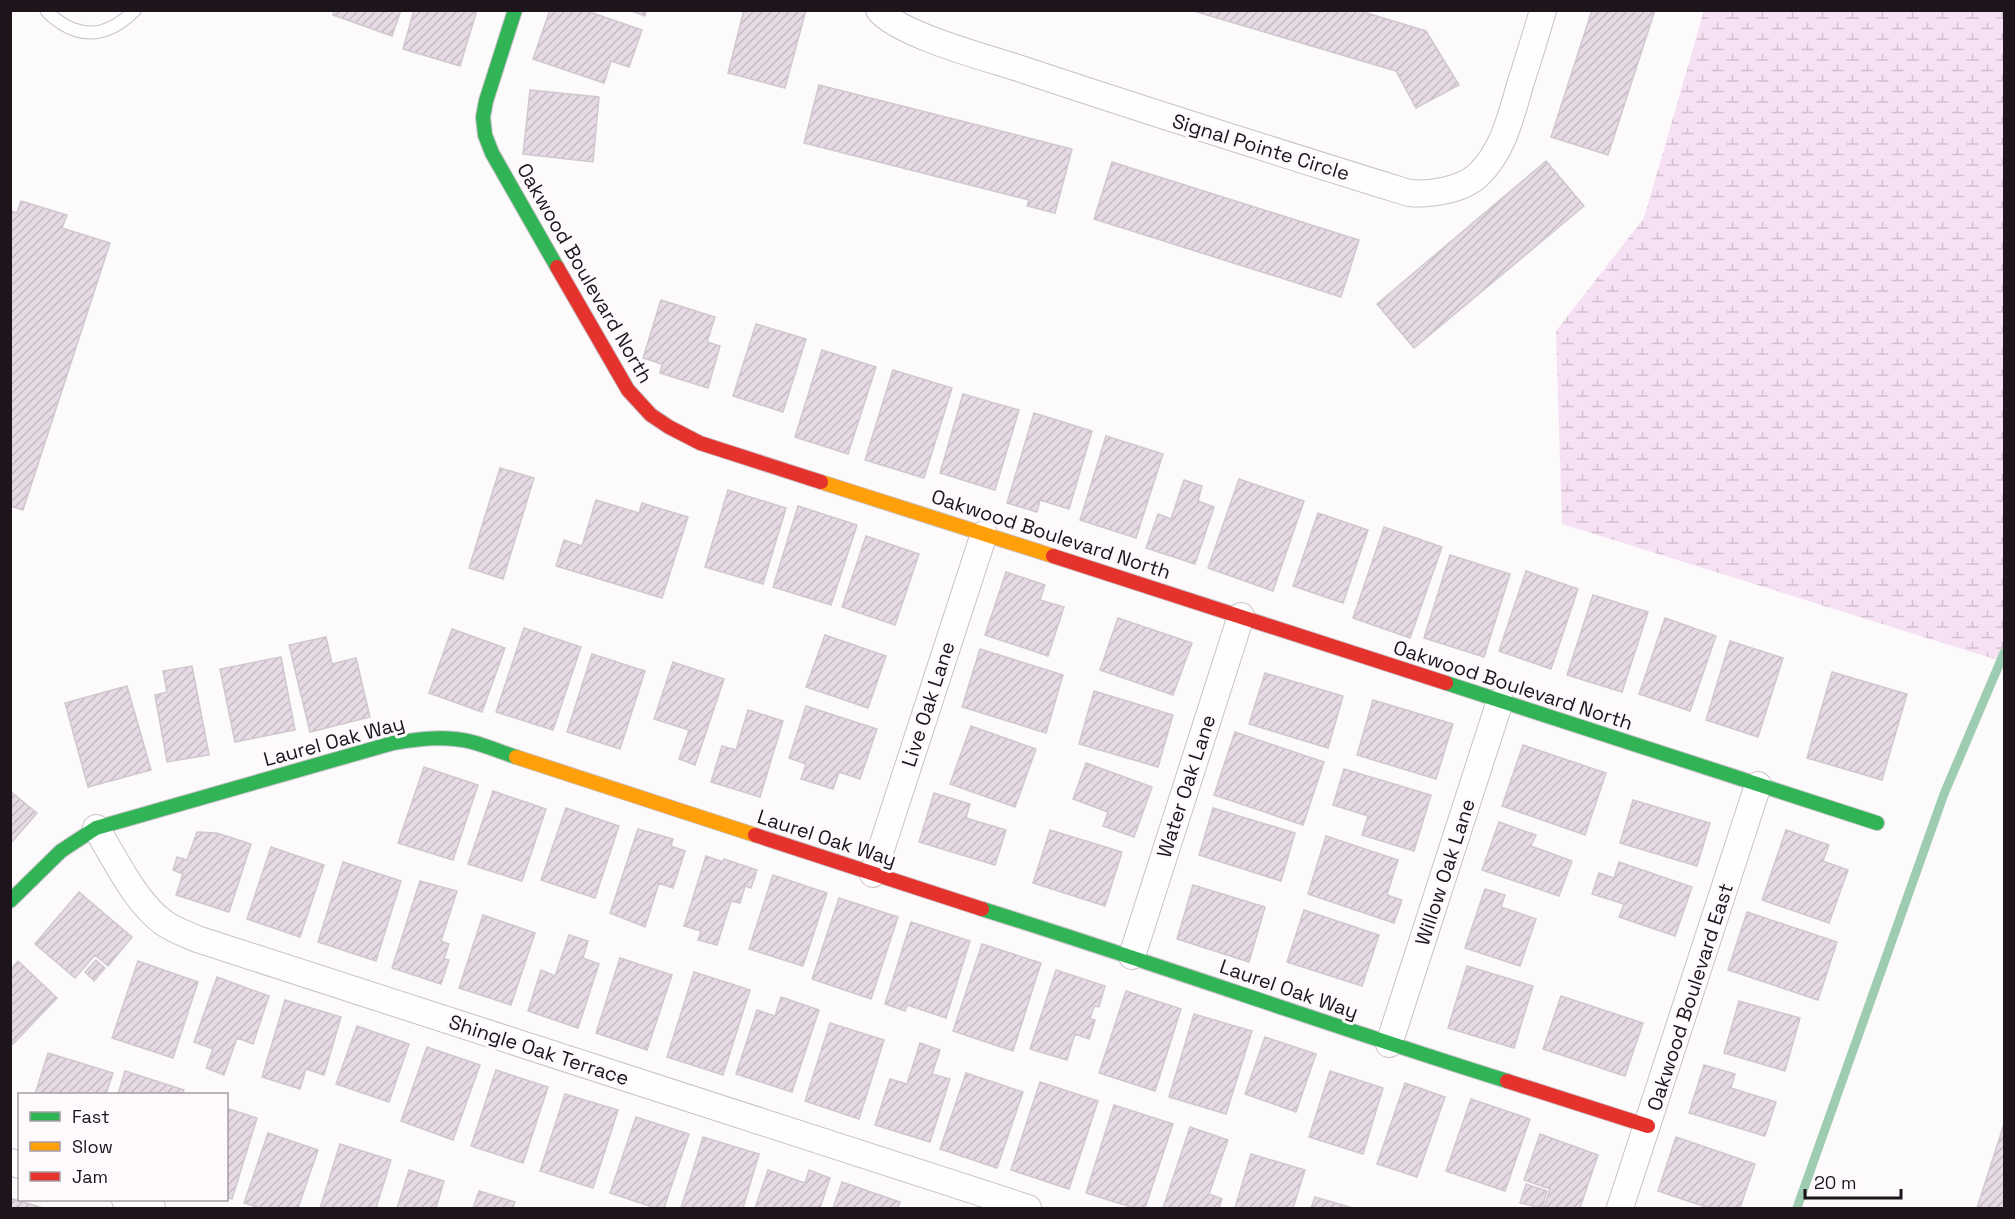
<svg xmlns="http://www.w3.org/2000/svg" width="2015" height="1219" viewBox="0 0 2015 1219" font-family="'Space Grotesk',sans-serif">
<defs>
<pattern id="wetland-marsh" width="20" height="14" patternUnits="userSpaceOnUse" patternTransform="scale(1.5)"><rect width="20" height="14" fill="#f6e0f3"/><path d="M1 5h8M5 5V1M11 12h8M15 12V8" fill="none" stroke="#d2bfd0"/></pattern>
<pattern id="building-hatch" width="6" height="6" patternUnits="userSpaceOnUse" patternTransform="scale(1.5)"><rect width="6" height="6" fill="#e6dae5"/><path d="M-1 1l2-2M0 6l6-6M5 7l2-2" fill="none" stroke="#c5bac4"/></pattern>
</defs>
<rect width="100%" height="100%" fill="#fdfafc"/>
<path fill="url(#wetland-marsh)" d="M1704,11h300v651l-442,-138 -6,-193 88,-113z"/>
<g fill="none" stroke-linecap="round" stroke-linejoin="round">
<path stroke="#9dccb1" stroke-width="9" d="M1797,1208l147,-414 60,-141"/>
</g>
<path fill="url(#building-hatch)" stroke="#cfc9ce" stroke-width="1.5" d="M334,10h67l-9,26 -59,-21z
M414,10h63l-17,56 -57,-17z
M550,10h34l58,20 -13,37 -18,-6 -7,22 -71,-24z
M629,10h17l-1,6z
M744,10h62l-21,78 -57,-15z
M1198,10h159l69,21 33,54 -43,23 -20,-37 -199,-59z
M1592,10h63l-47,145 -57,-18z
M819,85l253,64 -17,64 -28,-7 2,-6 -225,-57z
M530,90l69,7 -6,65 -70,-8z
M1546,161l38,45 -170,142 -37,-44z
M1112,162l247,78 -18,57 -247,-78z
M21,201l46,14 -5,13 48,15 -87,267 -13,-4v-295l7,2z
M661,300l54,17 -8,25 13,4 -12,42 -48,-15 2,-9 -19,-6z
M756,324l50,15 -23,73 -50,-16z
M822,350l54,17 -28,87 -53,-17z
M893,370l59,18 -28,90 -59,-18z
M963,394l56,16 -24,80 -55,-17z
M1034,413l58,18 -23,78 -29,-9 -3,12 -30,-9z
M1106,436l57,18 -27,84 -56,-18z
M500,468l34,10 -31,101 -34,-11z
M1239,479l65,22 -31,90 -65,-23z
M1184,480l18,6 -4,15 16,6 -19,57 -49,-16 12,-34 13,5z
M728,490l58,18 -23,76 -58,-17z
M596,500l43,13 3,-10 46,14 -26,81 -106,-32 8,-26 18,6z
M798,506l59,19 -26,80 -58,-18z
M1318,513l50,17 -25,73 -50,-17z
M1384,527l58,20 -32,91 -57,-20z
M866,536l53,18 -24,71 -53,-18z
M1450,555l60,19 -26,83 -60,-19z
M1526,571l52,18 -27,80 -52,-18z
M1006,572l39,13 -5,15 24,7 -16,49 -63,-21z
M1593,595l55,17 -26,80 -55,-17z
M1118,618l74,25 -19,52 -73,-25z
M1665,618l51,18 -26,75 -51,-17z
M524,628l57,19 -28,83 -57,-18z
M452,629l53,19 -23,64 -53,-19z
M825,635l61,21 -18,52 -62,-21z
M326,637l6,27 24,-6 14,59 -60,15 -21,-87z
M1730,641l53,17 -25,79 -52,-17z
M980,649l83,26 -17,58 -84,-26z
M592,654l53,17 -25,78 -53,-17z
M281,657l14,73 -60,12 -15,-73z
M673,662l51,17 -29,86 -16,-6 10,-29 -35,-11z
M192,666l17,89 -42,7 -12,-67 12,-3 -4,-21z
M1832,672l75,22 -25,86 -75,-22z
M1265,673l78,23 -15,52 -79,-24z
M127,686l24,84 -63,17 -23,-84z
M1094,691l79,24 -15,52 -79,-23z
M1373,700l80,24 -17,55 -79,-24z
M806,706l71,23 -17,50 -21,-7 -6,17 -32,-10 5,-15 -17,-6z
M748,710l35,11 -23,76 -49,-15 11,-36 14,4z
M971,726l65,23 -21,58 -65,-23z
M1235,732l89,30 -21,63 -89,-30z
M1523,745l83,28 -21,62 -83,-29z
M1086,763l66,24 -18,50 -31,-11 5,-14 -35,-13z
M424,767l54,18 -25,75 -55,-17z
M1344,769l87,26 -17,56 -52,-16 6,-19 -35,-11z
M10,791l27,22 -27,31z
M493,791l53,18 -24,72 -54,-17z
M934,793l36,11 -4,14 40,12 -11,35 -76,-23z
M1633,800l77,23 -13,43 -77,-23z
M566,808l53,18 -24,72 -54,-18z
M1213,808l82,25 -14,48 -82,-26z
M1499,822l37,13 -5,11 41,15 -13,35 -77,-26z
M638,829l35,10 -2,7 14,5 -12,37 -14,-5 -14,44 -35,-14z
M1050,830l72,22 -17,54 -72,-23z
M1786,830l43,15 -6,16 25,9 -19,53 -67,-23z
M197,832l20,1 34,11 -22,68 -53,-17 7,-21 -10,-4 4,-13 10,3z
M1326,836l72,24 -11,35 15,5 -8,23 -86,-29z
M271,847l53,18 -24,72 -53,-18z
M706,856l17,6 1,-3 33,11 -6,18 -6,-2 -5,17 -9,-2 -14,44 -19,-5 3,-9 -17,-5z
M343,862l58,19 -25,80 -58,-19z
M1619,862l73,25 -17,49 -56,-19 5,-13 -32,-10 7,-21 15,5z
M773,875l54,18 -24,73 -54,-17z
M420,881l37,10 -16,50 8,3 -5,15 5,1 -8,24 -49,-16z
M1193,885l72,22 -16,55 -72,-23z
M1485,889l20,6 -4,12 35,12 -16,47 -55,-18z
M79,892l53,45 -24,29 -13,-11 -20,23 -40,-34z
M839,898l59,19 -27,82 -59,-20z
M1304,910l75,25 -17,51 -75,-24z
M1747,912l90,30 -19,58 -90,-30z
M483,915l52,18 -24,72 -52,-17z
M911,922l59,19 -24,77 -39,-13 -2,6 -20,-7z
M569,935l19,6 -5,17 16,6 -21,64 -50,-17 13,-41 14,6z
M982,944l59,19 -28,88 -60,-20z
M620,958l52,17 -25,75 -51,-17z
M96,960l9,8 -11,13 -9,-9z
M18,961l39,37 -44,46 -3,-2v-72z
M138,961l60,21 -25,76 -61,-20z
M1467,966l66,20 -19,62 -66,-20z
M1056,970l49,16 -6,21 -5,-1 -4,13 5,1 -6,19 -14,-5 -8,26 -37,-11z
M694,972l56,18 -27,85 -56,-18z
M217,977l52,19 -16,48 -16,-6 -13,37 -18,-7 7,-19 -19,-7z
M1126,991l55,18 -26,82 -56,-18z
M1561,996l82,27 -18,53 -82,-27z
M781,997l38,13 -27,82 -56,-18 21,-64 18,6z
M285,1000l56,17 -17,58 -18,-6 -6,20 -38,-12z
M1739,1001l61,17 -15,53 -61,-18z
M1194,1014l58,17 -26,83 -57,-17z
M830,1023l54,17 -25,79 -54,-18z
M357,1026l52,18 -20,58 -53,-18z
M1265,1037l51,17 -20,58 -51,-18z
M920,1043l20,7 -8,24 18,5 -20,63 -55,-17 15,-46 17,5z
M427,1047l53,18 -27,75 -52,-19z
M48,1053l65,20 -7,21h-71z
M1704,1065l31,9 -4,14 45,14 -11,34 -76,-23z
M496,1070l52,17 -25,76 -52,-17z
M125,1071l59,19 -2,4h-64z
M1330,1071l53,17 -20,66 -54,-17z
M966,1073l57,19 -26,76 -57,-19z
M1040,1082l58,19 -29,88 -58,-19z
M1405,1083l40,14 -28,80 -40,-13z
M565,1094l53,16 -25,78 -53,-17z
M1471,1099l59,20 -25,72 -59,-20z
M1114,1105l59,19 -28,84h-11l-48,-15z
M226,1108l31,10 -25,81 -6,-2z
M636,1117l53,17 -25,74h-9l-45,-15z
M2004,1124v84h-27z
M1190,1127l38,13 -19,54 13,5 -3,9h-56z
M268,1133l50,17 -20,58h-38l-16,-5z
M1540,1134l58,21 -18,53h-36l6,-19 -26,-9z
M703,1137l56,17 -16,54h-62z
M1676,1137l79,27 -15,44h-31l-51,-17z
M340,1144l51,16 -15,48h-56z
M1251,1154l54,16 -12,38h-58z
M409,1170l35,11 -8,27h-39z
M768,1170l37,13 4,-13 21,8 -10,30h-65z
M842,1182l58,20 -2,6h-65z
M1526,1184l21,7 -5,17 -22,-5z
M479,1191l36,11 -2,6h-40z
M1315,1197l38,11h-42z
M10,1198l33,10h-33z"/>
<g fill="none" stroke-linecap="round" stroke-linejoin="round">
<defs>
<path id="lane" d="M46,10c4,6 10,9 15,13 28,18 52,9 74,-13"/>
<path id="street" d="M879,10c20,25 109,48 142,59 129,43 259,84 388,124 20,2 54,-3 69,-18 25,-23 33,-59 42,-90 8,-25 16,-50 23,-75
M96,828c19,30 38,73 68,95 10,7 22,11 33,16l831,269
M873,874l111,-340
M1132,956l109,-340
M1389,1044l111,-343
M10,1162l10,3
M125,1200l27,8
M1620,1208l138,-423"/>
<path id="fast" d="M515,10l-29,91 -3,16 2,18 7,18 65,114
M1446,683l431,140
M10,901l51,-50 35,-23 297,-85c26,-4 53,-8 79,-1 15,4 29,10 44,15
M982,909c176,55 349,117 525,172"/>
<path id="slow" d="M821,482l232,74
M516,757l239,78"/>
<path id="jam" d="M557,267l71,123 23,25 18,12 31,16 121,39
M1053,556l393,127
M755,835l227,74
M1507,1081l141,45"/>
</defs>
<use href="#lane" stroke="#c8c2c7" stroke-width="14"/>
<use href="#street" stroke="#c8c2c7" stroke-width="28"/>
<use href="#fast" stroke="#c8c2c7" stroke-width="16"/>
<use href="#slow" stroke="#c8c2c7" stroke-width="16"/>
<use href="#jam" stroke="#c8c2c7" stroke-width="16"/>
<use href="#lane" stroke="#fffeff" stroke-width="12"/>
<use href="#street" stroke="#fffeff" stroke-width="26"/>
<use href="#fast" stroke="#30b455" stroke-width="14"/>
<use href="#slow" stroke="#ff9f0a" stroke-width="14"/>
<use href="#jam" stroke="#e5322d" stroke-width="14"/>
</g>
<g text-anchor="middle" stroke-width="6" stroke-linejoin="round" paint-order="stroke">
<g font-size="20" fill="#1d141c" stroke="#fef9fd">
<text transform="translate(1261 147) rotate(17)" y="7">Signal Pointe Circle</text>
<text transform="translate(585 273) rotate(60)" y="7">Oakwood Boulevard North</text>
<text transform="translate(1051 534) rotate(18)" y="7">Oakwood Boulevard North</text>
<text transform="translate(1513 685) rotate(18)" y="7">Oakwood Boulevard North</text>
<text transform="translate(928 704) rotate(-72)" y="7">Live Oak Lane</text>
<text transform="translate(334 741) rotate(-15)" y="7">Laurel Oak Way</text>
<text transform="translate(1186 786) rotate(-72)" y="7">Water Oak Lane</text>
<text transform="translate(827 838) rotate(18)" y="7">Laurel Oak Way</text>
<text transform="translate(1445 872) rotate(-72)" y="7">Willow Oak Lane</text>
<text transform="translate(1289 989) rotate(19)" y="7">Laurel Oak Way</text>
<text transform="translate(1690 997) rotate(-72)" y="7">Oakwood Boulevard East</text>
<text transform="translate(539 1050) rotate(18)" y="7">Shingle Oak Terrace</text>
</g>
</g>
<rect width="2015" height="1219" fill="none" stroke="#1d141c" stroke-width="24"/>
<rect x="18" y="1093" width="210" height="108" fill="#fef9fd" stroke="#a49da3" stroke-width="1.5"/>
<rect x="30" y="1112" width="30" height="9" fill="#30b455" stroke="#a49da3" stroke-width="1.5"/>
<text x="72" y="1123" font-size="18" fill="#1d141c">Fast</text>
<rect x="30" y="1142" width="30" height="9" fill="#ff9f0a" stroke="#a49da3" stroke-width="1.5"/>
<text x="72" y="1153" font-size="18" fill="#1d141c">Slow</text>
<rect x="30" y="1172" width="30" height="9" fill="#e5322d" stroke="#a49da3" stroke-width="1.5"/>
<text x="72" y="1183" font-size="18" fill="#1d141c">Jam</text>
<path d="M1805 1189v9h96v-9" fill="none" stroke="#1d141c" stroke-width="3"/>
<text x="1814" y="1189" font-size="18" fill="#1d141c" stroke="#fef9fd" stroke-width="4.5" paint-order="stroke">20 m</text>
</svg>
